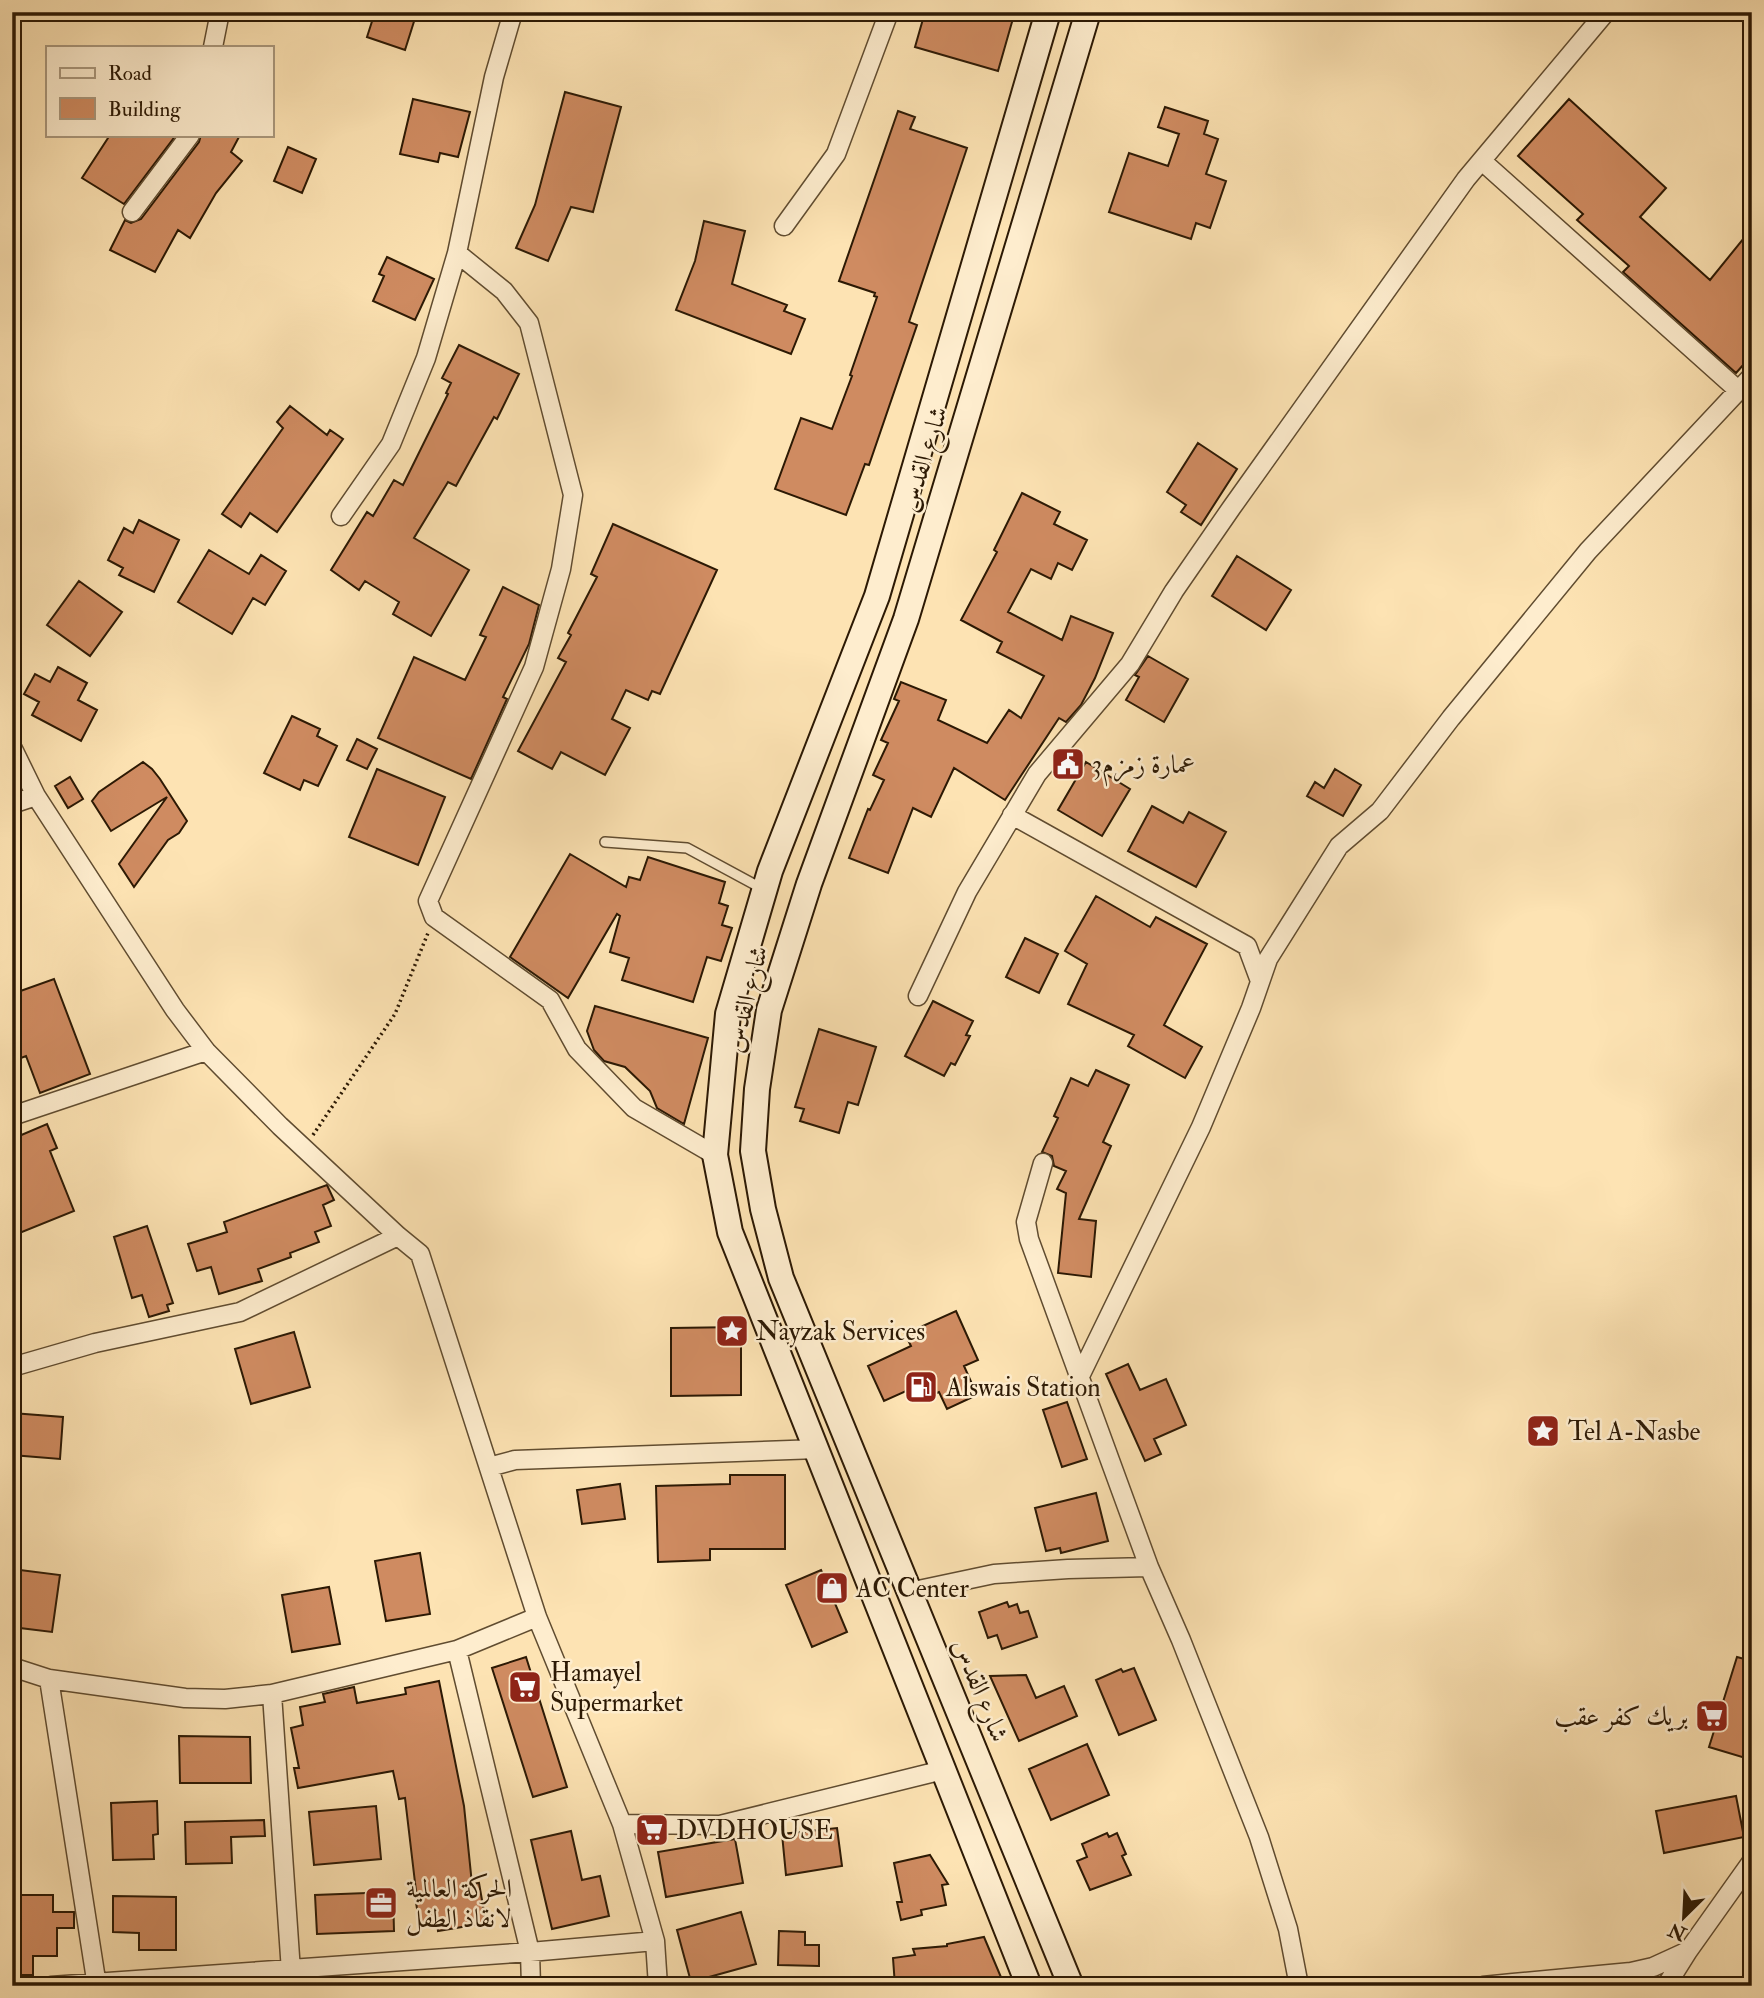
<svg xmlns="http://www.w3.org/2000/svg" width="1764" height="1998" viewBox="0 0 1764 1998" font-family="'IM FELL Double Pica',Amiri,serif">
<rect width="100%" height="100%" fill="#fde3b3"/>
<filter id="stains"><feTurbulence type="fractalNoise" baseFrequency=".00286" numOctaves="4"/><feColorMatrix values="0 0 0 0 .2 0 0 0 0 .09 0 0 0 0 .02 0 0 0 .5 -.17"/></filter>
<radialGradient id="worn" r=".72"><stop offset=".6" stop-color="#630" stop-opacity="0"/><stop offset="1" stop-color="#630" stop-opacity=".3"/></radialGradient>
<path fill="#cf8b61" stroke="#2c1904" stroke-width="2" d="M375,12h42l-12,38 -38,-13z
M925,12h43l13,4 1,-4h23l9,3 -16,56 -83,-24z
M565,92l56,15 -28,105 -22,-5 -23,54 -32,-13 19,-43z
M413,99l57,13 -12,45 -18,-4 -2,9 -38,-8z
M1569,99l97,89 -26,29 70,63 42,-52v127l-16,18 -113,-101 6,-6 -52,-46 6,-6 -65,-58z
M1165,107l43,14 -4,13 14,5 -12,35 20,7 -16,47 -14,-5 -5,16 -82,-27 20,-59 39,13 11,-32 -21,-7z
M898,111l17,6 -5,12 57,19 -58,174 8,3 -48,140 -4,-1 -19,51 -71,-26 26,-71 31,11 20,-53 -2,-1 27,-78 -3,-1 1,-3 -36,-12z
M110,135h66l-52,69 -42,-26z
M201,135h39l-9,17 11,9 -26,32 -26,45 -12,-8 -23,42 -45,-22 15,-30 6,3 10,-4 58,-77z
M288,147l28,12 -14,34 -28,-12z
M704,221l41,10 -13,53 55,21 -3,6 21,8 -14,35 -115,-44 19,-49z
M387,257l47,22 -19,41 -42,-19 11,-25 -5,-2z
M459,345l60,29 -22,45 -3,-2 -38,69 -8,-4 -34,56 55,32 -38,66 -38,-22 6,-12 -34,-21 -6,9 -28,-20 36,-58 6,4 21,-36 9,5 45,-91 -2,-1 5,-10 -9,-5z
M290,406l37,29 3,-5 13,9 -66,93 -27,-19 -9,14 -19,-13 61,-86 -6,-6z
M1198,443l39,26 -36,56 -20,-13 5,-7 -19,-13z
M1022,493l38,19 -6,12 33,16 -15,30 -14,-7 -7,16 -20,-10 -23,43 54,28 9,-24 42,17 -18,45 -14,27 -15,17 -7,-4 -54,82 -51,-32 -23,49 -18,-9 -25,65 -39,-15 19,-49 2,1 14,-30 -11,-5 15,-32 -7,-3 18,-39 -5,-2 7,-17 45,18 -8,20 49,23 22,-33 12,8 23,-42 -47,-24 5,-10 -41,-22 36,-68 -3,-2z
M139,520l40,20 -25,52 -35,-17 4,-7 -15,-8 16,-32 9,5z
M613,524l104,46 -57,124 -8,-3 -4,9 -22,-10 -14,29 18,9 -25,47 -44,-23 -9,17 -34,-18 48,-89 -8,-4 13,-23 -3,-2 29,-56 -6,-3z
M209,550l40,24 12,-19 25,16 -21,34 -12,-7 -21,36 -54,-32z
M1237,556l54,34 -25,40 -54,-34z
M79,581l43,31 -32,44 -43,-31z
M503,587l36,18 -10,39 -26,53 4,2 -36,80 -93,-41 36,-81 51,23 21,-43 -6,-2z
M1148,656l40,23 -24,43 -38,-22 13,-23 -4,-2z
M58,667l29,16 -9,17 19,10 -16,31 -49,-26 7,-13 -15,-8 11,-20 15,8z
M292,716l28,13 -3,7 20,10 -19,40 -14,-6 -4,10 -36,-17z
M357,739l20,10 -10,20 -20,-9z
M143,762l9,7 8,10 27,42 -8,12 -11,7 -34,47 -15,-23 48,-67 -56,34 -19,-30 7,-9z
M1086,762l44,27 -28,47 -44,-26z
M377,769l68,28 -27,68 -69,-28z
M1335,769l26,16 -18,31 -36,-20 8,-14 9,6z
M70,777l13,22 -15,9 -13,-22z
M1152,806l31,17 6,-11 37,20 -30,55 -68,-36z
M570,854l56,33 3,-10 11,3 8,-23 77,25 -6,21 9,3 -6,19 10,3 -11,33 -14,-4 -14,45 -71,-22 7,-22 -19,-6 10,-36 -3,-2 -49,84 -58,-41z
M1096,896l54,31 6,-10 51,27 -43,81 38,22 -17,31 -57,-32 6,-11 -66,-31 19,-40 -22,-13z
M1025,938l33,16 -19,39 -33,-16z
M54,979l36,95 -50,19 -14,-37 -5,2 -9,-24v-40z
M933,1001l40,20 -7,14 4,1 -15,29 -4,-2 -7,13 -39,-20z
M595,1006l113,32 -24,86 -27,-16 -7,-17 -25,-24 -21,-6 -10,-11 -7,-19z
M819,1029l57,18 -18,58 -10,-3 -9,31 -39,-12 4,-12 -9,-2z
M1096,1070l33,15 -26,57 8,4 -32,73 17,2 -5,56 -33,-4 8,-80 -9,-4 9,-18 -12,-5 -2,-10 -10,-4 16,-34 -4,-2 17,-38 17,8z
M47,1124l10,24 -7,3 24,60 -62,25v-97z
M327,1185l7,15 -11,5 8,21 -16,6 4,10 -29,11 1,4 -33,12 4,12 -43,13 -8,-27 -14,4 -9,-27 39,-12 -3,-10z
M147,1226l26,77 -6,2 2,6 -20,6 -7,-22 -10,3 -18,-61z
M956,1311l22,49 -14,6 13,29 -30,14 -8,-17 -7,3 -6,-13 -42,19 -16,-35 43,-20 -6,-12z
M741,1327v68l-70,1v-68z
M294,1332l16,55 -59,17 -16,-55z
M1128,1364l12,26 26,-11 20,46 -32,14 7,15 -16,7 -39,-87z
M1067,1402l20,57 -25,8 -19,-57z
M12,1413l51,4 -3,42 -48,-4z
M730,1475h55v74h-75v11l-52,2 -2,-76 74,-2z
M620,1484l5,35 -43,5 -5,-34z
M1096,1493l12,48 -47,12 -1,-5 -14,3 -11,-43z
M420,1553l10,61 -44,7 -11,-60z
M12,1569l48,6 -8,57 -40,-5z
M821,1570l26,62 -35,15 -26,-62z
M329,1587l11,57 -48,8 -10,-57z
M1007,1602l2,5 8,-3 3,9 8,-2 9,26 -35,12 -5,-14 -9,3 -9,-26z
M526,1657l41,130 -34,10 -41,-129z
M1737,1657l15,4v99l-43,-13z
M1134,1668l22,52 -37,15 -23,-55 25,-11 2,3z
M1026,1675l10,23 28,-12 13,30 -58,25 -29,-65z
M439,1681l25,125 8,78 7,-1 7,40 -48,8 -1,-8 -17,3 -6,-35h2l-11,-93 -6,1 -6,-28 -95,17 -4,-20h5l-8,-40 12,-3 -3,-18 25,-5 -2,-8 31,-7 3,16 49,-9 -1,-6z
M179,1736l71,1 1,46h-71z
M1087,1744l22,51 -58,25 -22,-51z
M1736,1796l8,41 -80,16 -8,-42z
M157,1801l1,33 -5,1 1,24 -41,1 -2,-57z
M376,1806l5,53 -67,6 -5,-53z
M264,1820l1,16 -34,1 1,26 -46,1 -1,-42z
M837,1828l5,38 -56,9 -4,-41z
M571,1831l11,49 18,-4 9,40 -57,13 -21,-89z
M1107,1833l2,4 8,-4 9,21 -4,2 9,19 -41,15 -13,-29 10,-4 -5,-13z
M735,1839l8,44 -77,14 -8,-45z
M930,1855l18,29 -6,1 4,20 -25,5 1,5 -21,5 -4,-18h5l-8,-39z
M393,1892l1,39 -77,3 -2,-39z
M12,1895h41v17h21v16h-17v28h-24v19h-21z
M113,1896l63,1v53h-37v-17l-26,-1z
M741,1912l15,52 -65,18 -14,-52z
M779,1931l26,1v13h14v21l-41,-1z
M984,1937l19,45 -30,3 -1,-3 -27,2 -1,-4 -49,6 -2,-28 22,-3 -2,-6 34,-3v-2z"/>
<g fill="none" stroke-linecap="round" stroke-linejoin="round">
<defs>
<path id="service" d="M605,842l82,6 76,41"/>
<path id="minor" d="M513,12l-19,65 -37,176 47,38 25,32 44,172 -12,74 -27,98 -106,234 6,16 116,83 27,49 57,59 81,47
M213,47l7,-35
M1482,161l257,230
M132,212l58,-77
M784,226l52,-72 53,-142
M341,516l50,-72 35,-86 31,-105
M12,747l24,49 139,214 31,41 74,75 118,110 22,18 117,363 85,207 98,1 223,-55
M12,804l24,-8
M1012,815l235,131 13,35
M918,996l49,-104 70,-118 93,-110 44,-73 58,-84 234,-328 140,-167
M12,1116l194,-65
M1043,1163l-17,59 3,17 120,328 32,73 78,197 29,92 11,57
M12,1367l83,-24 145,-31 158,-76
M1080,1376l121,-249 50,-119 17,-49 71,-113 41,-35 71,-93 137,-167 164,-175
M489,1467l26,-7 303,-11
M909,1592l85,-18 74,-5 81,-2
M457,1650l73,302 1,34
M12,1667l37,12 136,19 40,1 47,-5 185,-44 80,-33
M49,1679l48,307
M272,1694l20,292
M622,1824l33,117 3,45
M1513,1983l118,-11 22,-5 35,-16
M51,1986l479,-34 125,-11
M1483,1986l30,-3 8,2
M1666,1986l22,-35 64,-90"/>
<path id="secondary" d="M1029,1986l-299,-754 -15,-77 13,-141 42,-143 107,-275 171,-584
M1071,1986l-290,-708 -18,-69 -10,-58 4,-62 12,-79 40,-126 97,-265 182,-607"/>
</defs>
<use href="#service" stroke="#604c30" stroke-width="12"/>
<use href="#minor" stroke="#604c30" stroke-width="21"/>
<use href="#secondary" stroke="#2c1904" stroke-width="28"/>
<path stroke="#2c1904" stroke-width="3.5" stroke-dasharray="2 3.5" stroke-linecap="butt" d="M313,1135l82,-121 33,-81"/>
<use href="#service" stroke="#feedce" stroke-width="9"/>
<use href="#minor" stroke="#feedce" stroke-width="18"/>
<use href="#secondary" stroke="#feedce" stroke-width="24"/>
</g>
<defs>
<symbol id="civic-square" viewBox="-11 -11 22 22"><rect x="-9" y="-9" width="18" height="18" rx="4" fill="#8f2418" stroke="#feedce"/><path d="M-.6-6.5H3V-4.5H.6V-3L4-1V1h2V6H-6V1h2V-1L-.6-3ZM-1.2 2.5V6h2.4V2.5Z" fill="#fff"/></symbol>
<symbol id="sight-square" viewBox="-11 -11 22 22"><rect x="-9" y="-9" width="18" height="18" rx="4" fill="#8f2418" stroke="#feedce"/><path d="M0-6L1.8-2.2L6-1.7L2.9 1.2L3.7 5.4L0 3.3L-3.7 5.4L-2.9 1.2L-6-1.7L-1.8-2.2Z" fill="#fff"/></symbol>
<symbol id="fuel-square" viewBox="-11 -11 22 22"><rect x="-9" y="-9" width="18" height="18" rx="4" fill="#8f2418" stroke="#feedce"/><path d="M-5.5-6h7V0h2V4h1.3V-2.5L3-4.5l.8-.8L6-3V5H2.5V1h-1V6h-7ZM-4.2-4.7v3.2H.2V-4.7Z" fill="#fff"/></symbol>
<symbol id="shop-square" viewBox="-11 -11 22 22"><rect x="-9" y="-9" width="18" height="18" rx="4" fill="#8f2418" stroke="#feedce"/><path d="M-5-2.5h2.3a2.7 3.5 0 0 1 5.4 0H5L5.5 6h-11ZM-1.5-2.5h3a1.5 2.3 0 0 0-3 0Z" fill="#fff"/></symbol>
<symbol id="supermarket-square" viewBox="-11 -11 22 22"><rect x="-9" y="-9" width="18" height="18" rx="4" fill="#8f2418" stroke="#feedce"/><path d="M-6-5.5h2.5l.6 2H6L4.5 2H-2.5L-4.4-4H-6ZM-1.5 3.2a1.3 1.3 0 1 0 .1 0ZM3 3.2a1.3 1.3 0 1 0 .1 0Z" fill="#fff"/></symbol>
<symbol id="office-square" viewBox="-11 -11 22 22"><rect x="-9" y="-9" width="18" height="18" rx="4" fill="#8f2418" stroke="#feedce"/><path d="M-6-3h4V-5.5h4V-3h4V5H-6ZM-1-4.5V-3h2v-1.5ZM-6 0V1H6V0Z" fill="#fff"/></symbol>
</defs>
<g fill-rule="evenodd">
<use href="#civic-square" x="1049" y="745" width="38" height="38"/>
<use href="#sight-square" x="713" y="1312" width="38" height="38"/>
<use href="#fuel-square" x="902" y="1368" width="38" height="38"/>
<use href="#sight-square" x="1524" y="1412" width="38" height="38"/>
<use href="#shop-square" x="813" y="1569" width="38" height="38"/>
<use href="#supermarket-square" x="506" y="1668" width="38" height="38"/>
<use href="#supermarket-square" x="1693" y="1697" width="38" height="38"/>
<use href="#supermarket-square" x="633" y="1811" width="38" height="38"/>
<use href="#office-square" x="362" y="1884" width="38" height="38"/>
</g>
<g text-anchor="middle" stroke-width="5" stroke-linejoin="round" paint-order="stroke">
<g font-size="26" fill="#2c1904" stroke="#feedce">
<text transform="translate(923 459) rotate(-73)" y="9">شارع القدس</text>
<text transform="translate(746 999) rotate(-76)" y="9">شارع القدس</text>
<text transform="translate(981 1690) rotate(68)" y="9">شارع القدس</text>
</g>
<g font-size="26" fill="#2c1904" stroke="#feedce" text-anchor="start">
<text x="1092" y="773">عمارة زمزم3</text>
<text x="756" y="1340">Nayzak Services</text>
<text x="946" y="1396">Alswais Station</text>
<text x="1568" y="1440">Tel A-Nasbe</text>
<text x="856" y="1597">AC Center</text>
<text x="550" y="1681">Hamayel<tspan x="550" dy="30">Supermarket</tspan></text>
<text x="1688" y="1725" text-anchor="end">بريك كفر عقب</text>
<text x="676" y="1839">DVDHOUSE</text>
<text x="406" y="1897">الحركة العالمية<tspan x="406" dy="30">لانقاذ الطفل</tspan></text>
</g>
</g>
<rect width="1764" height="1998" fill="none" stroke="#fde3b3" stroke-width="42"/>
<rect x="14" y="14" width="1736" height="1970" fill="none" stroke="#2c1904" stroke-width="3.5"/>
<rect x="21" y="21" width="1722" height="1956" fill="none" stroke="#2c1904" stroke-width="2"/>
<rect x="46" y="46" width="228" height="91" fill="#feedce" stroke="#aa987d" stroke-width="2"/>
<rect x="60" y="68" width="35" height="10" fill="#feedce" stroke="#aa987d" stroke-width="2"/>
<text x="108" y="80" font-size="21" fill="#2c1904">Road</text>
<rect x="60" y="98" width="35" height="21" fill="#cf8b61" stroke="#aa987d" stroke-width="2"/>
<text x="108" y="116" font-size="21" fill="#2c1904">Building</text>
<g transform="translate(1684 1917) rotate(204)" stroke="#feedce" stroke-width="5" paint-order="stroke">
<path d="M0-5L12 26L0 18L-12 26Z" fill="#2c1904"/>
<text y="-10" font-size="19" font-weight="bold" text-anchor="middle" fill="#2c1904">N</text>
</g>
<rect width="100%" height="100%" filter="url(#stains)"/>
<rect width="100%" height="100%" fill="url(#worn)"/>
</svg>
